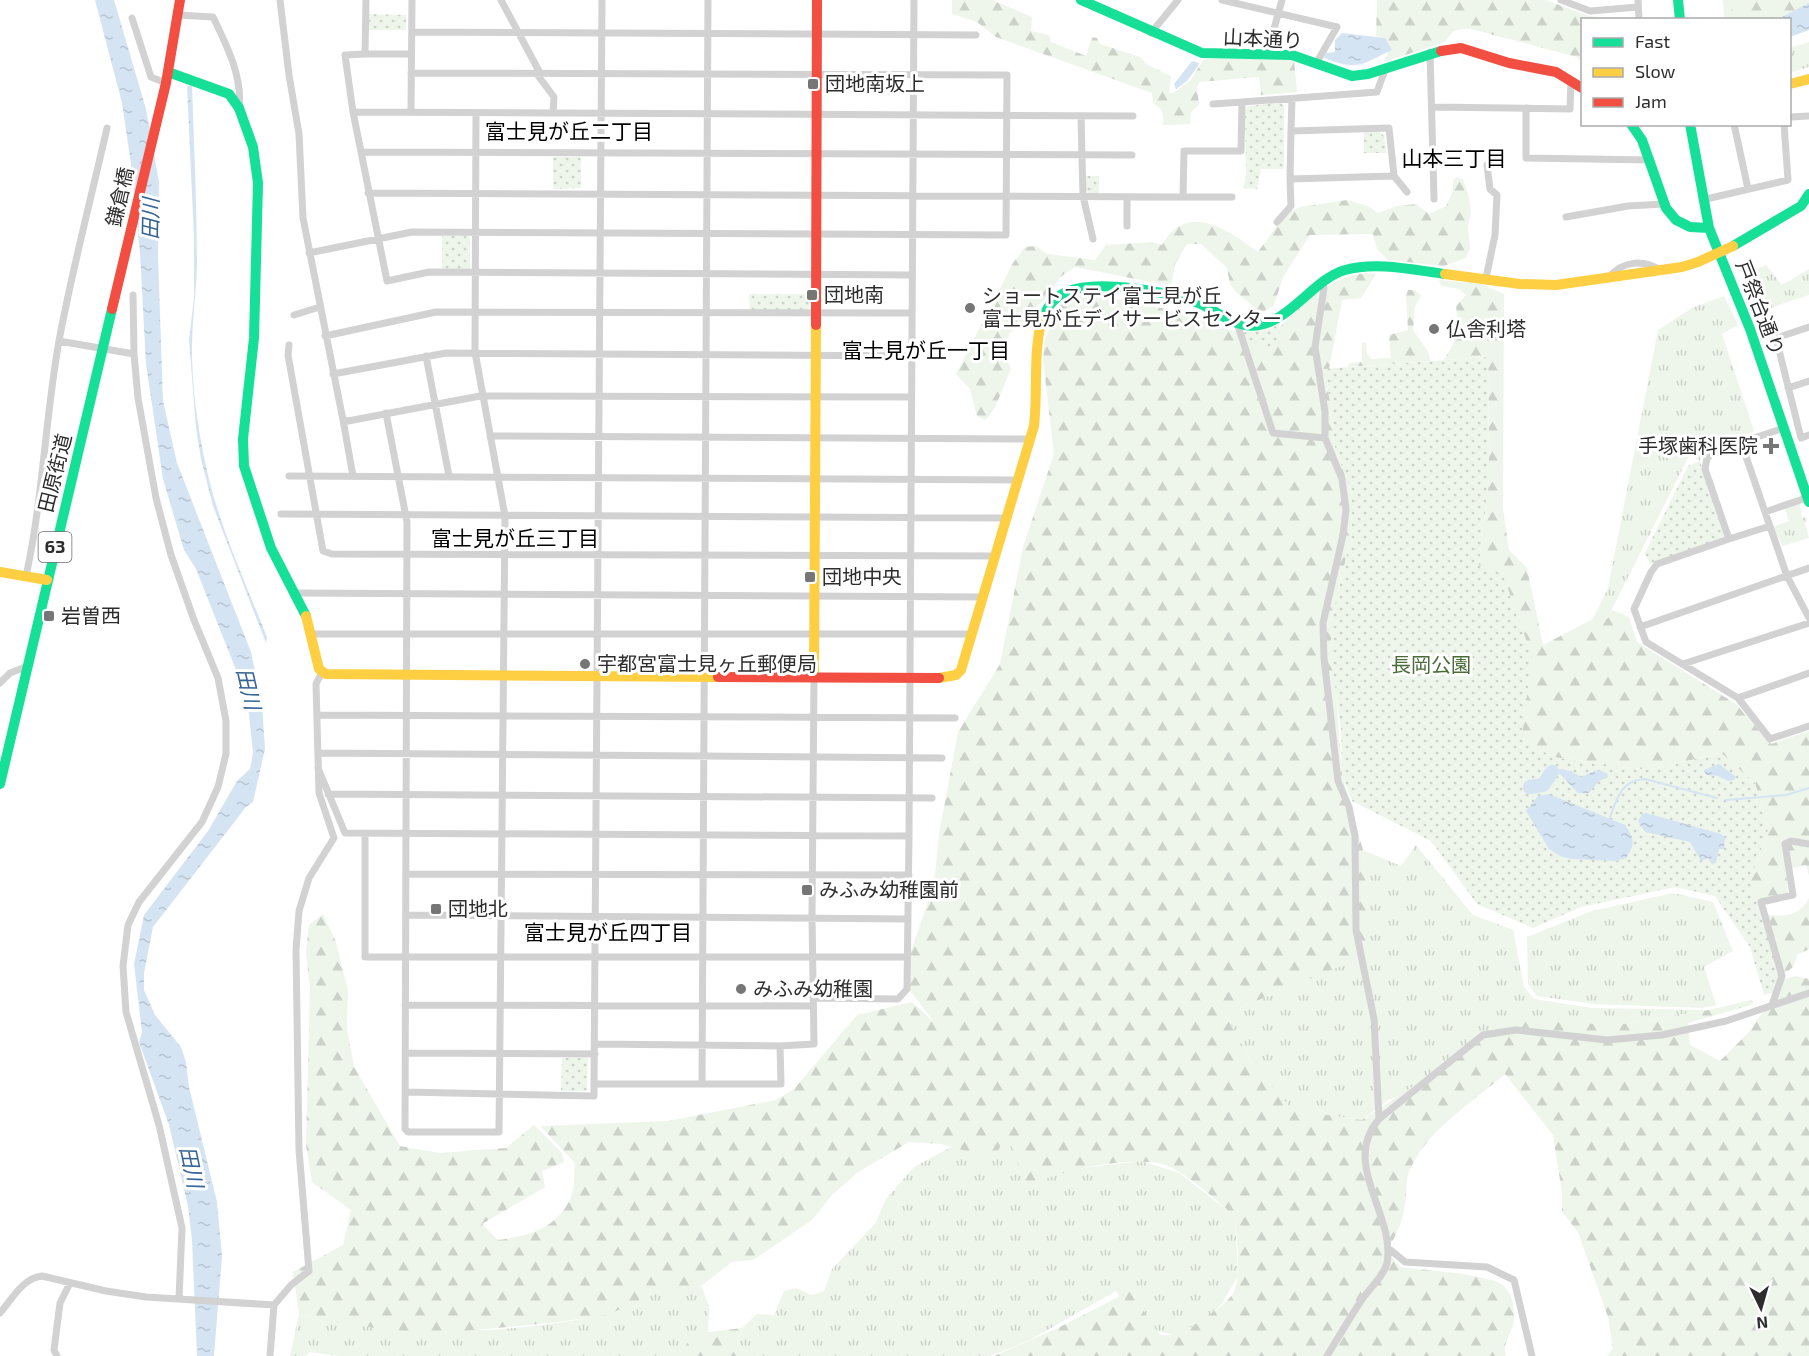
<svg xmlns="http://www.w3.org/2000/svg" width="1809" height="1356" viewBox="0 0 1809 1356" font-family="'Exo 2','Noto Sans JP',sans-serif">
<defs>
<pattern id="grass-tufts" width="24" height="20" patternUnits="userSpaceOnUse" patternTransform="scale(1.5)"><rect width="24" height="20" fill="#eef5ea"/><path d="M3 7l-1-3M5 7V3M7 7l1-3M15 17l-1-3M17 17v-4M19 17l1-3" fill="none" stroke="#ccd2c9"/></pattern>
<pattern id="forest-firs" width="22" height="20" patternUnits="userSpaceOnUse" patternTransform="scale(1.5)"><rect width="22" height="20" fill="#eef5ea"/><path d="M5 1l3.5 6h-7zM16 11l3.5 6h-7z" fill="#ccd2c9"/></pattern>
<pattern id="park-dots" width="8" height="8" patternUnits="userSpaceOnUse" patternTransform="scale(1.5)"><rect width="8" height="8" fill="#eef5ea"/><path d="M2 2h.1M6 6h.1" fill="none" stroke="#ccd2c9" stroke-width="1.8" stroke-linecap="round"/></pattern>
<pattern id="water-ripples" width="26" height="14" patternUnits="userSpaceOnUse" patternTransform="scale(1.5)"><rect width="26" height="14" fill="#d5e4f3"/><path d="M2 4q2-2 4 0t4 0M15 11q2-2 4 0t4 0" fill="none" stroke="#b7c4d1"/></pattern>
</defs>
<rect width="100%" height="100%" fill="#fff"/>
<path fill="url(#grass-tufts)" d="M1723,0l19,19h-18z
M1809,42v25l-19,6v-25z
M1766,265l16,20 27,-16v26l-51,17 -17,-37z
M1724,296l14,29 -16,9 32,97 -51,20 -3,10 -10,-7 -83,165h-14l15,-31 50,-258 34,-22z
M1799,497l3,21 4,-1 1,5 -2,1 4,15 -26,8 -11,-19 17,-6 -6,-18z
M1416,845l57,70 40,15 11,57 10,12 58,9 117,2 -92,15h-38l-191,75 -26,20 -69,-9 -39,-45 -29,-52 144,-60 -6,-104 38,16z
M1673,893l40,9 20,49 -29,16 12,38 -13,3 -109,-4 -57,-8 -9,-12 -1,-47 65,-26z
M1007,1134l69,35 65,-8 38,12 56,43 3,60 -17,29 -38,32 -43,-10 -24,-36 -88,50 -38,15h-253l5,-28 15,-14 17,1 10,-24 12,-3 16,7 12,-4 8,-22 43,-45 11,-25 28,-32 37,-20z
M701,1286l8,20 -1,27 -26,23h-343l-29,-4 -4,4h-16l9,-42c100,23 207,22 307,0 18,-4 33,-17 50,-22 14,-4 31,-4 45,-6z"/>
<path fill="url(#forest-firs)" d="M952,0h40l40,17 -1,14 18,4 2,7 35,14 6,-19 5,1 3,6 40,13 6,7 25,12 -2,17h4l17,-12 14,-22h90l3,33 -36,3 -2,-18 -59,5 -3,4 2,19 -8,7 -1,12 -26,1 -2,-15 -9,-7 -1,-10 -156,-56 -19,-15 -25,-8z
M1377,0h169l43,16 21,3 -28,1v42l-5,-5 -110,-29 -14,3 -8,11 -61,20 4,-10 -3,-14 -9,-2z
M1722,0h87v7l-33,12h-34z
M1457,177l6,2 6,18 2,16 -3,13 2,23 -4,9 -22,8 -56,-6 -11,-11 -4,-15 -63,1 -27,42 -9,28 -13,8 -25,-21 -6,-8 -3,-16 -26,-24h-14l-12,20 -4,22 -96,-19 -15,10 -9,16 -42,41 -3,22 5,13 -16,38 -9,13 -9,-4 -7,-27 -14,-15 57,-111 12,-16 11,-1 11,8 48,6 11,-15 46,-3 10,3c25,-45 66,-15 96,7l28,-39 14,-6 47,-7 21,6 10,7 19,-7 19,-2 13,10 17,-8 7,-15v-10z
M1366,273l10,1 -15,24 -19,2 -13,69h-6l8,36 3,39 18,51v38l-21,89 11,153 21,75 7,104 -145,60 29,52 39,44 69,10 151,-100 104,5 92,-15 42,-10 3,2 -3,3 -63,18 2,22 30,16 30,-30 35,-52 11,-3 13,3v377h-202l6,-7 -5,-32 -30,-85 -16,-20v-19l-9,-58 -48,-61c-34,30 -78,55 -96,98 -3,7 -2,15 -3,23 -1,19 -8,41 -20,55l14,17c22,3 85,7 101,17 11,7 13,21 13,33 1,14 -13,24 -8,39h-512l62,-27 74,-38 30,44c17,2 29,-6 43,-16 9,-7 22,-14 29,-24 11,-16 4,-59 3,-79 -21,-17 -43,-39 -67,-50 -22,-9 -70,-2 -93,4 -17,4 -32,11 -50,12l-18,-47 -11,19 -30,-3 -24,-7 -33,-2 -51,30 -26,23 -20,25 -59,40 -21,2 -31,24 -45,6 -46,22 -50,8 -95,9h-60l-56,-6 -50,-11 -6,-42 50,-27 8,-35 -39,-28 -6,-37 4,-157 -4,-36 3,-27 14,-11 13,28 12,48 -1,39 7,38 46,79 40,7 66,-5 28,-23 28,28 2,9 -22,9 3,16 -63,37 16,16c31,-4 60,-12 73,-43 4,-9 3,-24 4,-34l-35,-37 128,-5 108,-21 18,-11 63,-74 55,-13 22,20 -26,-34 3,-37 23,-66 5,-51 19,-102 42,-68 23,-117 31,-93 -11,-94 2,-21 11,-27 5,-10 14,-6 24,-1 67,14 74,24 20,10c36,-26 59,-65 106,-70z
M1439,280l42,4 23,10 -1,215 6,41 18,18 16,77 50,-26h14l5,-9 17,7 8,25 99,62 35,40 38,-13v145l-3,-11 -20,5 2,23 -31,9 -7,-23 18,-49 -13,-47 -34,-30 -72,17 -97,-13 -33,-22 -40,-170 10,-87 -1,-121 -44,3 11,-19 3,-17 -2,-18 10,-11 -7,-6 -18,-3z
M1408,290h7l6,6 -6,10 -2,24 14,20 4,11 -83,6 1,-4 13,-1v-20l4,1 1,11 5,5 19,-1 -2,-23 19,-5 -2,-34z
M1809,898v51l-12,6c-2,11 -5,15 -16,19l-16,-60c18,4 35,2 44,-16z
M742,1328l-5,28h-60l18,-22z"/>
<path fill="url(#park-dots)" d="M369,14l37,1v15h-37z
M1280,102l4,4v63h-23l-4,20 -14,-1 3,-11 -1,-67 4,-4z
M1364,132h16l4,4 3,17h-23z
M553,157h28v31l-28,1z
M1085,176h14v17h-10l-4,-4z
M442,236h28v33h-28z
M749,294h60v14l-2,3h-57z
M1280,323l-1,16 -8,13 -11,-9 -12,-1 -7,-8c10,-6 21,2 39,-11z
M1488,357l1,121 -10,87 23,7 30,84 -10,81 30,20 97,13 72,-17 34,30 13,47 -18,49 30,94 -6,19 -10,3 -14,-48 -35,-51 -40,-9 -94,20 -48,21 -56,-24 -46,-63 -79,-40 -10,-26 -1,-45 -10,-74v-34l21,-89v-38l-18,-51 -3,-39 -8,-36z
M1700,461l25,78 -75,25 -5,-11 43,-87z
M562,1058h26l-1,33h-26z"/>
<path fill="url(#water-ripples)" d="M95,0h19l32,109 13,73 -1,75 5,144 14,62 74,189 11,52 3,45 -12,53 -7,5 -93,120 -9,46v17l11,25 26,32 5,15 3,25 28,115 5,54 -8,100h-17l-5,-116 -4,-34 -19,-81 -30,-83 3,-10 -8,-68 10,-49 64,-84 29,-50 13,-12 3,-16 -4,-39 -11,-39 -42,-106 -12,-19 -21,-71 -17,-115 -6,-111 -9,-89 -9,-61z
M1809,3v27l-19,7v-17l-12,-1z
M1342,33l43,5 7,12c-32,15 -33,21 -68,8l2,-5 9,-1v-12z
M1192,61l7,2 -1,3 -11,15 -11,8 -2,-5z
M187,86h5c2,61 5,120 5,181 -1,28 -5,55 -5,82 0,36 5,73 12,108 12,62 40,122 63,180l-1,6 -53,-137 -12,-47 -5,-31 -7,-88 5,-42v-61z
M1719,764l17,13 -2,3 -6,1 -10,-5 -12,-1 -2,-5z
M1560,769l11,2 10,6 16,-7 10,3 1,4 -9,4 -10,12h-11l-18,-19 -8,-2z
M1549,794l76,31c10,13 10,20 1,33l-10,3 -45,-2 -11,-3 -11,-7 -23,-38 12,-15z
M1646,813l75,21 4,4 -1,11h-5l-3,14 -4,1 -4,-6 -7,3 -11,-19 -45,-10 -7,-11 4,-7z"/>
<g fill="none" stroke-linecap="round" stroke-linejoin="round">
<path stroke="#d5e4f3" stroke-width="2" d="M1726,800l60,-5 23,-7
M1609,820c8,-20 11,-40 36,-41l72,19"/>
<path stroke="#d5e4f3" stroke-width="14" d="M1530,787l13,-2 9,-13"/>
<path stroke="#d2d2d2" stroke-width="7" d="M280,0l9,75 10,59 4,84 40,202 5,1 132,-25 431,1
M366,0l-1,54 -20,1 8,57 34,169 42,-9 483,3
M501,0l39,73
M602,0l-8,1084h187l-1,-38
M1222,0l115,27 -20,35
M1561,0l29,11 48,-4
M1638,0l1,20
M178,15l35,2c13,27 30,60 26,91
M132,18l19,59 15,6
M412,32l564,3
M1151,33l27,-33
M1430,52l4,147
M365,54h46
M1267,54l15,-54
M536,73l18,24 -1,16
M1213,104l29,-2
M1432,107l138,2 1,-28
M1526,108v50l125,2
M353,112l780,4
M411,112l1,-112
M1081,116l2,80 10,43
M1790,117l19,-1
M1734,124l14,65
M1291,131l1,-31
M361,152l771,3
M1394,176l-104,3 1,-48 98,-3 5,48 13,16
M368,193l815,4 1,-46h57l1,-49 135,-10 9,-25
M1127,197v29
M1183,197h49
M1702,200l86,-20 -4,-56
M1566,217l62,-11 36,-2
M1277,222l14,-16 -1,-27
M309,253l103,-21 594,3 1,-160 -596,-2
M1609,277c14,-16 33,-18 51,-7
M1486,278l9,-43 2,-40 -7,-6 -3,-24
M1322,281l2,7 -9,59 10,65v26l17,41 4,31 -3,25 -20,88 1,35 14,123 11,26 6,29 1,94 18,89 5,100
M133,295l1,59 4,44 18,100 15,57 23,65 24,58 8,43v33l-8,33 -16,35 -63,80 -11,23 -5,41 3,46 33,113 23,103 -3,71
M294,315l26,-8
M1237,323l36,110 52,5
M1809,327l-33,11 25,100 8,-3
M325,336l111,-24 476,1
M59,341l75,13
M289,345l-1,10 35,196 9,3 663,2
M426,356l23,120
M333,374l113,-21 466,3
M1788,388l21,-7
M386,413l21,109 -2,607 3,3h91l6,-616 -30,-164 1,-239
M343,420l10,56
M1784,428l-69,23 -8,7 -2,11 24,70 -72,25 -6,8 -17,37 12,33 92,56 32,41 39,-13
M490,436l540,3
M1741,442l46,134 22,42
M289,476l729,4
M1765,512l44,-15
M281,514l725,4
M1729,539l41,-13
M26,576c17,-77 19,-157 33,-235 13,-71 32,-142 48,-213
M295,593l687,4
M1640,627l169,-59
M311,634h660
M1683,664l126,-41
M0,683l10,-10 18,-7
M1738,698l71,-25
M317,715l638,3
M318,753l624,5
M318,768l27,65 564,3 5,-836
M328,794l604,4
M365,833v124h542
M406,874l503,1
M406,915l502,4
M813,998l85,1 9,-10 2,-153
M405,1005l408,1
M1772,1005l10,-29 -21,-74 32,-7 -8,-51 6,-3 18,3
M595,1044l185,2 34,-2 -2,-127 2,-241
M406,1053l189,1
M702,1084l6,-1084
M406,1092l188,4v-12
M1388,1248l17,14 82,5 27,13 18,76
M0,1313c12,-14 23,-35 42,-37l64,15 40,6 128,8 17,-20 18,-14 -10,-121 -3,-200 3,-39 10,-33 25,-40 -15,-45 -3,-109 6,-12
M57,1356l-3,-6 6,-47 10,-20
M270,1356l4,-51
M1327,1356c11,-18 22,-37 34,-55 7,-11 23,-25 26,-38 9,-48 -47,-99 -8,-144l104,-84 33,-5 91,10 55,-5 64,-14 83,-28"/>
<path stroke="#16e098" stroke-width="10" d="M1081,0l121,53 90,2 60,21 16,-2 73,-23
M1678,0l2,20
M168,72l61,22 10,14 14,39 5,36 -4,155 -11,101 1,27 27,82 35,68
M1631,124l11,16 24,68 10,12 14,7 19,1
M1690,124l19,104 41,101 59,173
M1733,246l68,-40 8,-12
M1041,323c4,-13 12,-25 25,-31 31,-13 98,-1 130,10 17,6 30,20 49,23 40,7 65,-45 100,-55 31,-9 69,0 100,4
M0,784l112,-475"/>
<path stroke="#ffcf43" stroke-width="10" d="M1790,84l19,-5
M1445,274l75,10 36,1 126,-18 16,-5
M0,572l47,8
M306,616l13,53 7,5 392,3
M814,676l2,-351
M939,678l17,-3 5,-5 73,-244c4,-34 -1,-70 7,-103"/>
<path stroke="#f24e42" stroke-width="10" d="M1441,51l20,-3 48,15 47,9 26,16
M112,309l54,-226 14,-83
M816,325l1,-325
M718,677l221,1"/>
<path stroke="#ffcf43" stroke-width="10" d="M1698,262l35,-16"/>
</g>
<g fill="#767676" stroke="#fff" stroke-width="2">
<rect x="807" y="78" width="12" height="12" rx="3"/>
<rect x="806" y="289" width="12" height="12" rx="3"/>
<circle cx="970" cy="308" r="6"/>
<circle cx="1434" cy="329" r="6"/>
<path d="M1768 437h6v6h6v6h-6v6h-6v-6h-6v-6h6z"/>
<rect x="804" y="571" width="12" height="12" rx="3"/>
<rect x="43" y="610" width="12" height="12" rx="3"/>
<circle cx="585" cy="664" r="6"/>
<rect x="801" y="884" width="12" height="12" rx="3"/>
<rect x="430" y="903" width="12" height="12" rx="3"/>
<circle cx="741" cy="989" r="6"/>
</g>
<g text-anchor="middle" stroke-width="6" stroke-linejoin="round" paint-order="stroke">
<rect fill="#fff" stroke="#6c6c6c" stroke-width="1.5" x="38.5" y="532" width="33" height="30" rx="4.5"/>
<g font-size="18" font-weight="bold" fill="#2d2d2d">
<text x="55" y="553">63</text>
</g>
<g font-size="20" fill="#2d2d2d" stroke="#fff">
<text transform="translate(1263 39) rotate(3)" y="7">山本通り</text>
<text transform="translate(120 197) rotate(-77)" y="7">鎌倉橋</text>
<text transform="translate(1760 308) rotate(69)" y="7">戸祭台通り</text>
<text transform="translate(55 473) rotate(-76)" y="7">田原街道</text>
</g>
<g font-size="20" fill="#2d2d2d" stroke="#fff" text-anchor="start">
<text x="825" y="91">団地南坂上</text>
<text x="824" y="302">団地南</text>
<text x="982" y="303">ショートステイ富士見が丘<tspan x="982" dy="23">富士見が丘デイサービスセンター</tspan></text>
<text x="1446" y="336">仏舎利塔</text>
<text x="1758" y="453" text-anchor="end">手塚歯科医院</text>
<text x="822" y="584">団地中央</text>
<text x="61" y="623">岩曽西</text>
<text x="597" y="671">宇都宮富士見ヶ丘郵便局</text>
<text x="819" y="897">みふみ幼稚園前</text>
<text x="448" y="916">団地北</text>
<text x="753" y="996">みふみ幼稚園</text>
</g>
<g font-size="20" fill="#496c37" stroke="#fff">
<text x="1431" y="672">長岡公園</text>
</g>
<g font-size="21" fill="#000" stroke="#fff">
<text x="569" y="139">富士見が丘二丁目</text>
<text x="1454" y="166">山本三丁目</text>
<text x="926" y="358">富士見が丘一丁目</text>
<text x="515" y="546">富士見が丘三丁目</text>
<text x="608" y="940">富士見が丘四丁目</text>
</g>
<g font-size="21" font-style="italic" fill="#356495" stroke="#fff">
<text transform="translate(151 219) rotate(-89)" y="7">田川</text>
<text transform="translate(248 689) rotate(77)" y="7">田川</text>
<text transform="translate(191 1167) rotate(78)" y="7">田川</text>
</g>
</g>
<rect x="1581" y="18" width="210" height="108" fill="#ffffff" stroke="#ababab" stroke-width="1.5"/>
<rect x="1593" y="38" width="30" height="9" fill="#16e098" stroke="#ababab" stroke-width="1.5"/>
<text x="1635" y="48" font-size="18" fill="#2d2d2d">Fast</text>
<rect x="1593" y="68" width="30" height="9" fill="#ffcf43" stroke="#ababab" stroke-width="1.5"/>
<text x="1635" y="78" font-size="18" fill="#2d2d2d">Slow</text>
<rect x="1593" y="98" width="30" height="9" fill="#f24e42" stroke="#ababab" stroke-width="1.5"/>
<text x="1635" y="108" font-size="18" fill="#2d2d2d">Jam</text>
<g transform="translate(1761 1308) rotate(175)" stroke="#ffffff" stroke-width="4.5" paint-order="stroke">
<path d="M0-4.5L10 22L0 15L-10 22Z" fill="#2d2d2d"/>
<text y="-9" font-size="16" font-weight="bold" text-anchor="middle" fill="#2d2d2d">N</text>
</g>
</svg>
